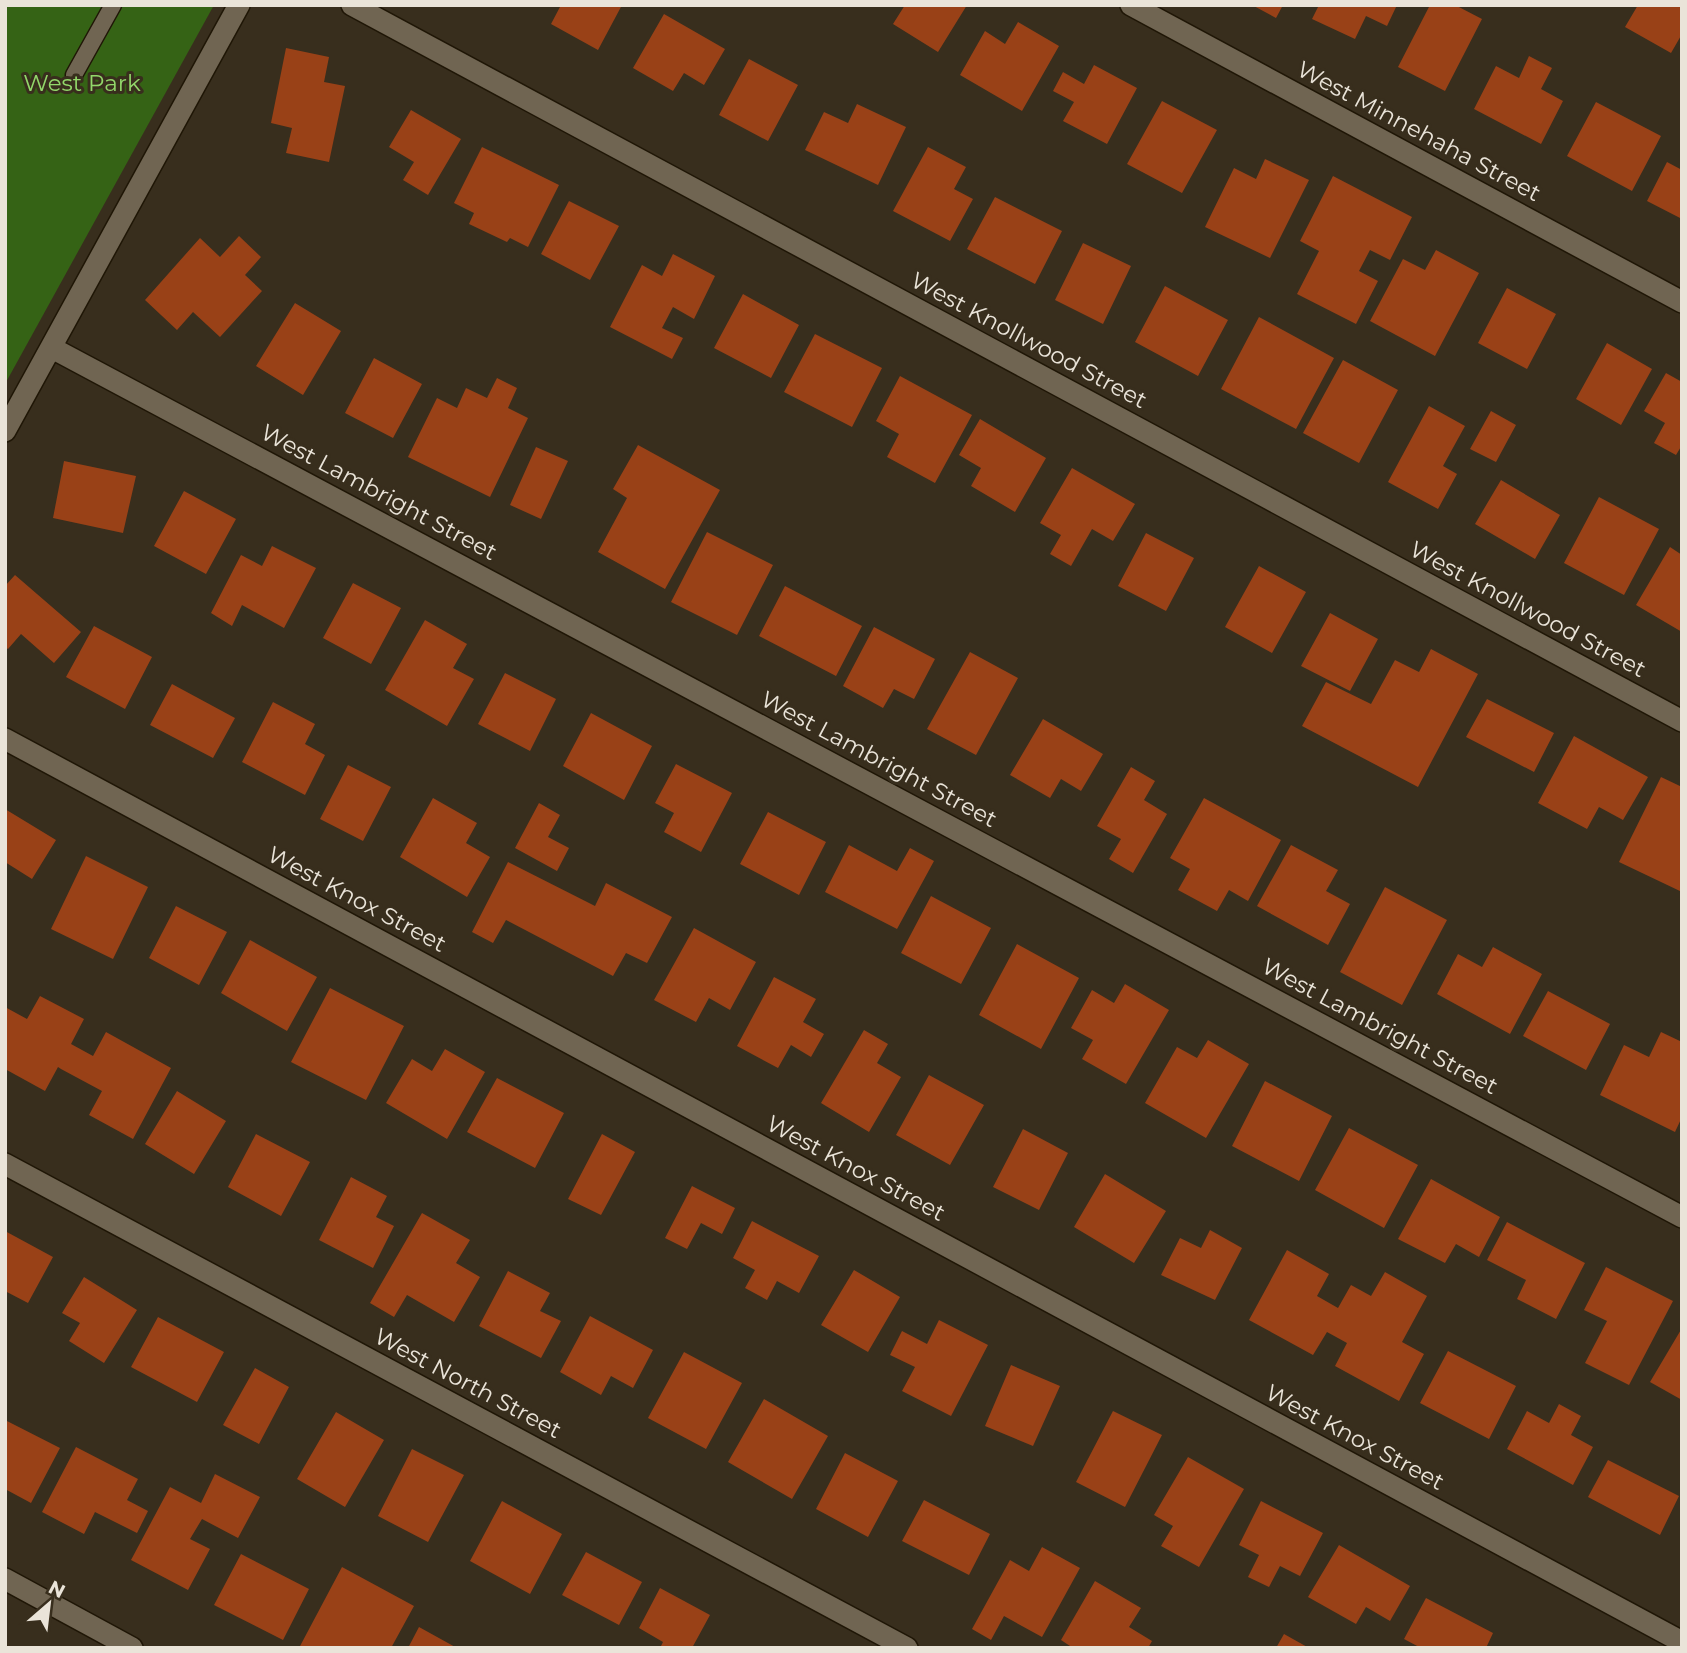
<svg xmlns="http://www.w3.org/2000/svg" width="1687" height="1653" viewBox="0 0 1687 1653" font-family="Montserrat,sans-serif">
<rect width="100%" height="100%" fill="#382e1d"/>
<path fill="#356315" d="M5,5h209l-209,379z"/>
<path fill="#994117" d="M561,5h61l-24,45 -47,-26z
M905,5h62l-29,47 -45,-28z
M1252,5h31l-7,13z
M1319,5h78l-10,21 -21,-10 -11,23 -43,-20z
M1430,5h25l27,14 -37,72 -47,-24z
M1638,5h44v29l-11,19 -46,-26z
M664,14l61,35 -21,36 -20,-12 -11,18 -40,-23z
M1018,22l41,24 -37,65 -62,-36 25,-44 20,13z
M286,48l43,9 -5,25 21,4 -16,76 -43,-9 6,-25 -21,-5z
M1529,56l23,12 -11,21 22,12 -22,43 -67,-35 22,-43 23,12z
M749,59l49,26 -30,56 -49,-26z
M1094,65l43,23 -30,56 -44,-23 11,-19 -21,-11 10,-19 21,12z
M1162,101l55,29 -35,63 -55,-29z
M1596,102l65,34 -29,55 -65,-35z
M857,104l49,23 -28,58 -73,-35 19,-38 24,11z
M411,110l50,29 -33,56 -25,-15 11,-18 -25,-15z
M482,147l77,38 -31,62 -18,-9 -3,4 -38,-18 5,-11 -20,-10z
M928,147l38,20 -12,22 19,10 -23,42 -57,-30z
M1265,159l44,21 -39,78 -65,-31 29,-59 22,11z
M1667,162l15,8v49l-35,-18z
M1333,176l79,41 -22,43 -20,-10 -11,21 19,10 -22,43 -59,-30 22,-43 -19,-10z
M995,197l67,34 -27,53 -68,-35z
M569,201l50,25 -29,54 -49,-26z
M239,236l22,21 -16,18 17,16 -42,46 -27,-25 -16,18 -32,-30 55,-62 20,19z
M1083,243l48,23 -28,58 -48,-24z
M1436,250l43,23 -44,83 -65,-35 33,-62 22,11z
M673,254l42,22 -21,43 -21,-12 -11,21 21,10 -11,21 -62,-32 32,-62 20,11z
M1165,286l63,34 -30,56 -63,-34z
M1507,288l49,26 -29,55 -49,-26z
M743,294l56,31 -28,53 -57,-30z
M295,303l46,28 -38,64 -47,-29z
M1259,317l75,41 -38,71 -75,-40z
M815,334l67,34 -30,59 -68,-35z
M1607,343l45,26 -31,56 -45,-26z
M374,358l48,26 -29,54 -48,-25z
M1343,360l55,30 -39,73 -56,-30z
M1666,373l16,9v63l-6,10 -22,-12 11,-20 -21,-12z
M900,376l72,39 -37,68 -48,-26 12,-23 -23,-13z
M497,378l20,10 -9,20 20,10 -38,79 -82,-40 29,-59 20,10 9,-20 21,10z
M1429,406l36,20 -22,40 14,8 -19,35 -50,-27z
M1491,411l25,14 -20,37 -26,-13z
M980,419l66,39 -31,54 -44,-26 10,-18 -22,-13z
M638,445l82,45 -55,99 -67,-37 29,-54 -14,-9z
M536,447l32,14 -27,58 -31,-14z
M64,461l72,15 -13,57 -70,-15z
M1072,468l63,36 -22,37 -21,-12 -21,37 -21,-12 11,-19 -21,-12z
M1501,480l59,35 -25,44 -60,-35z
M184,491l52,28 -30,55 -52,-28z
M1599,497l60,32 -35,66 -60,-32z
M707,532l66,33 -36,70 -66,-33z
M1146,533l48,25 -28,53 -48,-25z
M272,546l44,22 -32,60 -42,-23 -10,21 -21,-13 30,-58 21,11z
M1670,547l12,8v77l-46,-27z
M1259,566l47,26 -34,61 -47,-26z
M15,575l66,57 -27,31 -33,-29 -13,15 -3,-2v-61z
M353,583l48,25 -30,56 -48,-26z
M785,586l77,40 -26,50 -77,-40z
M1330,613l48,26 -28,52 -49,-25z
M425,620l42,24 -14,24 21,11 -27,47 -62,-36z
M94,626l58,31 -27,52 -59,-32z
M874,627l61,32 -21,40 -20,-10 -11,19 -40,-22z
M1431,649l47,25 -60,113 -116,-61 24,-44 45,22 24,-44 24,12z
M970,652l48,26 -42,77 -49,-26z
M505,673l51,26 -26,52 -52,-27z
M172,684l63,34 -22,40 -63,-33z
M1487,699l67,34 -20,39 -68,-35z
M273,702l42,22 -10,20 20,11 -20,40 -63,-33z
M591,713l61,33 -28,54 -61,-34z
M1043,719l60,35 -22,37 -20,-12 -11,19 -40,-23z
M1574,736l74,41 -25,43 -24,-13 -12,22 -49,-26z
M676,764l56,29 -31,59 -37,-20 10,-19 -19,-10z
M348,765l43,22 -28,54 -43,-22z
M1131,767l24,14 -11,19 23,14 -34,59 -24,-14 12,-20 -24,-13z
M1661,777l21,10v105l-63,-30z
M433,798l44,25 -11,20 24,14 -23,40 -67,-40z
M1204,798l77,42 -33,61 -19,-11 -12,21 -39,-21 12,-21 -20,-11z
M539,803l21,12 -12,22 21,11 -12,23 -42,-23z
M5,809l51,31 -24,39 -27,-17z
M768,812l58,30 -27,53 -59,-31z
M849,845l48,26 13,-23 24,13 -37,68 -72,-37z
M1291,845l47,25 -12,21 24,13 -22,41 -71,-39z
M86,856l62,31 -35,72 -62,-30z
M508,862l87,44 11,-23 66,34 -25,46 -21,-10 -13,23 -107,-56 -13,23 -21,-11z
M1385,887l62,33 -45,85 -62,-33z
M931,896l60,32 -30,56 -60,-31z
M176,906l51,26 -28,53 -50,-27z
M694,928l62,34 -26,48 -21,-12 -13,24 -42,-22z
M250,940l67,37 -30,54 -66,-38z
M1017,944l62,34 -38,71 -62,-34z
M1493,947l49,27 -32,60 -73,-40 21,-40 24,13z
M774,977l42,22 -13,23 21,12 -13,23 -20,-12 -13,23 -41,-22z
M1125,984l44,26 -43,74 -44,-25 11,-19 -22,-12 21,-38 22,13z
M330,988l74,38 -38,74 -75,-38z
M1548,991l62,33 -24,46 -63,-34z
M40,996l44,23 -13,25 22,12 13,-24 65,36 -38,71 -44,-24 13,-24 -41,-22 -3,-2 -13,24 -40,-22v-62l22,12z
M864,1030l24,14 -11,19 24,14 -32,55 -48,-29z
M1661,1032l21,10v75l-7,15 -75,-37 24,-50 25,12z
M1208,1040l41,24 -43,74 -61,-35 32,-56 20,11z
M445,1049l40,23 -38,67 -61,-36 26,-44 20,12z
M929,1075l55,30 -34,60 -54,-30z
M497,1078l67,35 -29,55 -68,-36z
M1265,1081l67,35 -33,65 -67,-35z
M177,1091l49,30 -32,53 -49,-30z
M1349,1128l69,37 -34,63 -69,-38z
M1023,1129l45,24 -29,57 -46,-23z
M256,1134l54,28 -29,54 -53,-29z
M602,1134l33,18 -34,63 -33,-16z
M1105,1174l61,37 -32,52 -60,-36z
M351,1177l36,19 -11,21 18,9 -21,42 -54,-28z
M1431,1179l69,38 -21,40 -23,-13 -11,19 -47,-24z
M692,1186l43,22 -13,26 -21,-11 -14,26 -22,-11z
M422,1213l48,27 -14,23 24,14 -26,45 -47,-27 -13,22 -24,-14z
M752,1221l67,35 -20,37 -22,-12 -10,19 -22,-12 10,-18 -22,-12z
M1507,1222l78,41 -29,56 -39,-20 9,-19 -39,-20z
M1210,1230l32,18 -27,52 -54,-25 19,-37 21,10z
M5,1231l48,26 -25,46 -23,-12z
M1287,1250l42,24 -12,22 21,12 13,-23 20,11 14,-24 42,24 -25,46 22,12 -25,47 -64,-35 12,-23 -20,-11 -14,23 -64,-35z
M1606,1267l67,34 -44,84 -44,-22 22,-42 -23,-11z
M854,1270l46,27 -32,55 -47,-27z
M508,1271l42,22 -10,18 21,10 -20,37 -62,-32z
M84,1277l53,33 -33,53 -35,-22 11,-18 -18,-10z
M590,1316l63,34 -20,38 -22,-12 -10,19 -41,-23z
M158,1317l66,35 -27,50 -66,-35z
M939,1320l49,25 -37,71 -49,-25 13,-24 -25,-12 12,-24 25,13z
M1682,1328v72l-32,-18z
M1448,1351l68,35 -27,53 -69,-36z
M684,1352l58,31 -36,66 -58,-31z
M1011,1365l49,21 -27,60 -48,-20z
M255,1368l34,19 -30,57 -36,-19z
M764,1399l64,37 -36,63 -64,-37z
M1559,1404l22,12 -10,19 22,12 -20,38 -66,-36 20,-38 22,12z
M1113,1411l49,24 -37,72 -49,-25z
M336,1412l48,28 -39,67 -48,-28z
M5,1420l55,28 -29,55 -26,-14z
M76,1447l62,32 -11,21 21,11 -11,22 -42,-21 -11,22 -42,-22z
M412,1449l52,26 -36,67 -50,-26z
M845,1453l53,28 -30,56 -52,-28z
M1188,1457l56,32 -45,78 -38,-21 12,-20 -19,-11z
M1608,1460l71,36 -19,39 -72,-38z
M215,1474l45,23 -22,41 -36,-19 -12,20 20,10 -22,41 -57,-30 39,-73 31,16z
M924,1500l66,34 -21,41 -67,-34z
M502,1501l60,33 -32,60 -60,-33z
M1261,1501l62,32 -23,43 -20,-10 -11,21 -21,-10 11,-22 -20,-10z
M1339,1545l71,41 -20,35 -24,-14 -10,17 -48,-27z
M1042,1547l38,21 -38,69 -38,-21 -13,24 -19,-11 38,-69 19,11z
M586,1552l56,30 -23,43 -57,-30z
M241,1554l68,35 -26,51 -69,-35z
M342,1567l72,39 -23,42h-92z
M1095,1581l46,27 -12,19 23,14 -4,7h-75l-12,-8z
M660,1588l50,27 -18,33h-32l3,-6 -24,-14z
M1426,1598l67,35 -7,15h-65l-17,-9z
M419,1627l38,21h-49z
M1284,1634l25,14h-33z"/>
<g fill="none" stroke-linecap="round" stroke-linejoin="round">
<defs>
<path id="lane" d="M74,75l39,-70"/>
<path id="street" d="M352,5l1330,716
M1131,5l551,297
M52,348l1630,869
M5,431l234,-426
M5,739l1677,903
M5,1164l902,484
M5,1579l127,69"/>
</defs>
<use href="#lane" stroke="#1f1606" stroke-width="19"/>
<use href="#street" stroke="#1f1606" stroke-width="24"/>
<use href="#lane" stroke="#706552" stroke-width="16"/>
<use href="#street" stroke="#706552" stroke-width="21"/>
</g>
<g text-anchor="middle" stroke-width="6" stroke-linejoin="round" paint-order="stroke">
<g font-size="23" fill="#92d76a" stroke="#382e1d">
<text x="82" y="91">West Park</text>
</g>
<g font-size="23" fill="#eae4d9" stroke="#382e1d">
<text transform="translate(1419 131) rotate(28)" y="8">West Minnehaha Street</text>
<text transform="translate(1029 340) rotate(28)" y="8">West Knollwood Street</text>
<text transform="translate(379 492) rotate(28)" y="8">West Lambright Street</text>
<text transform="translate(1528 609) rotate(28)" y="8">West Knollwood Street</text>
<text transform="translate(879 759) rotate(28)" y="8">West Lambright Street</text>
<text transform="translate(357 899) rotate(28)" y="8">West Knox Street</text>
<text transform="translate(1380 1026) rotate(28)" y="8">West Lambright Street</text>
<text transform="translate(856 1168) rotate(28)" y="8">West Knox Street</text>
<text transform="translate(468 1383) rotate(28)" y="8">West North Street</text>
<text transform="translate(1355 1437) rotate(28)" y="8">West Knox Street</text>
</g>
</g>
<rect width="1687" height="1653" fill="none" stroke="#eae4d9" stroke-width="14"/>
<g transform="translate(49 1604) rotate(28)" stroke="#382e1d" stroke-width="5" paint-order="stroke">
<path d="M0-5L12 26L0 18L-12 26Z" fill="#eae4d9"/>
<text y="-10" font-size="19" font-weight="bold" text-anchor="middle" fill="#eae4d9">N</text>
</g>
</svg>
